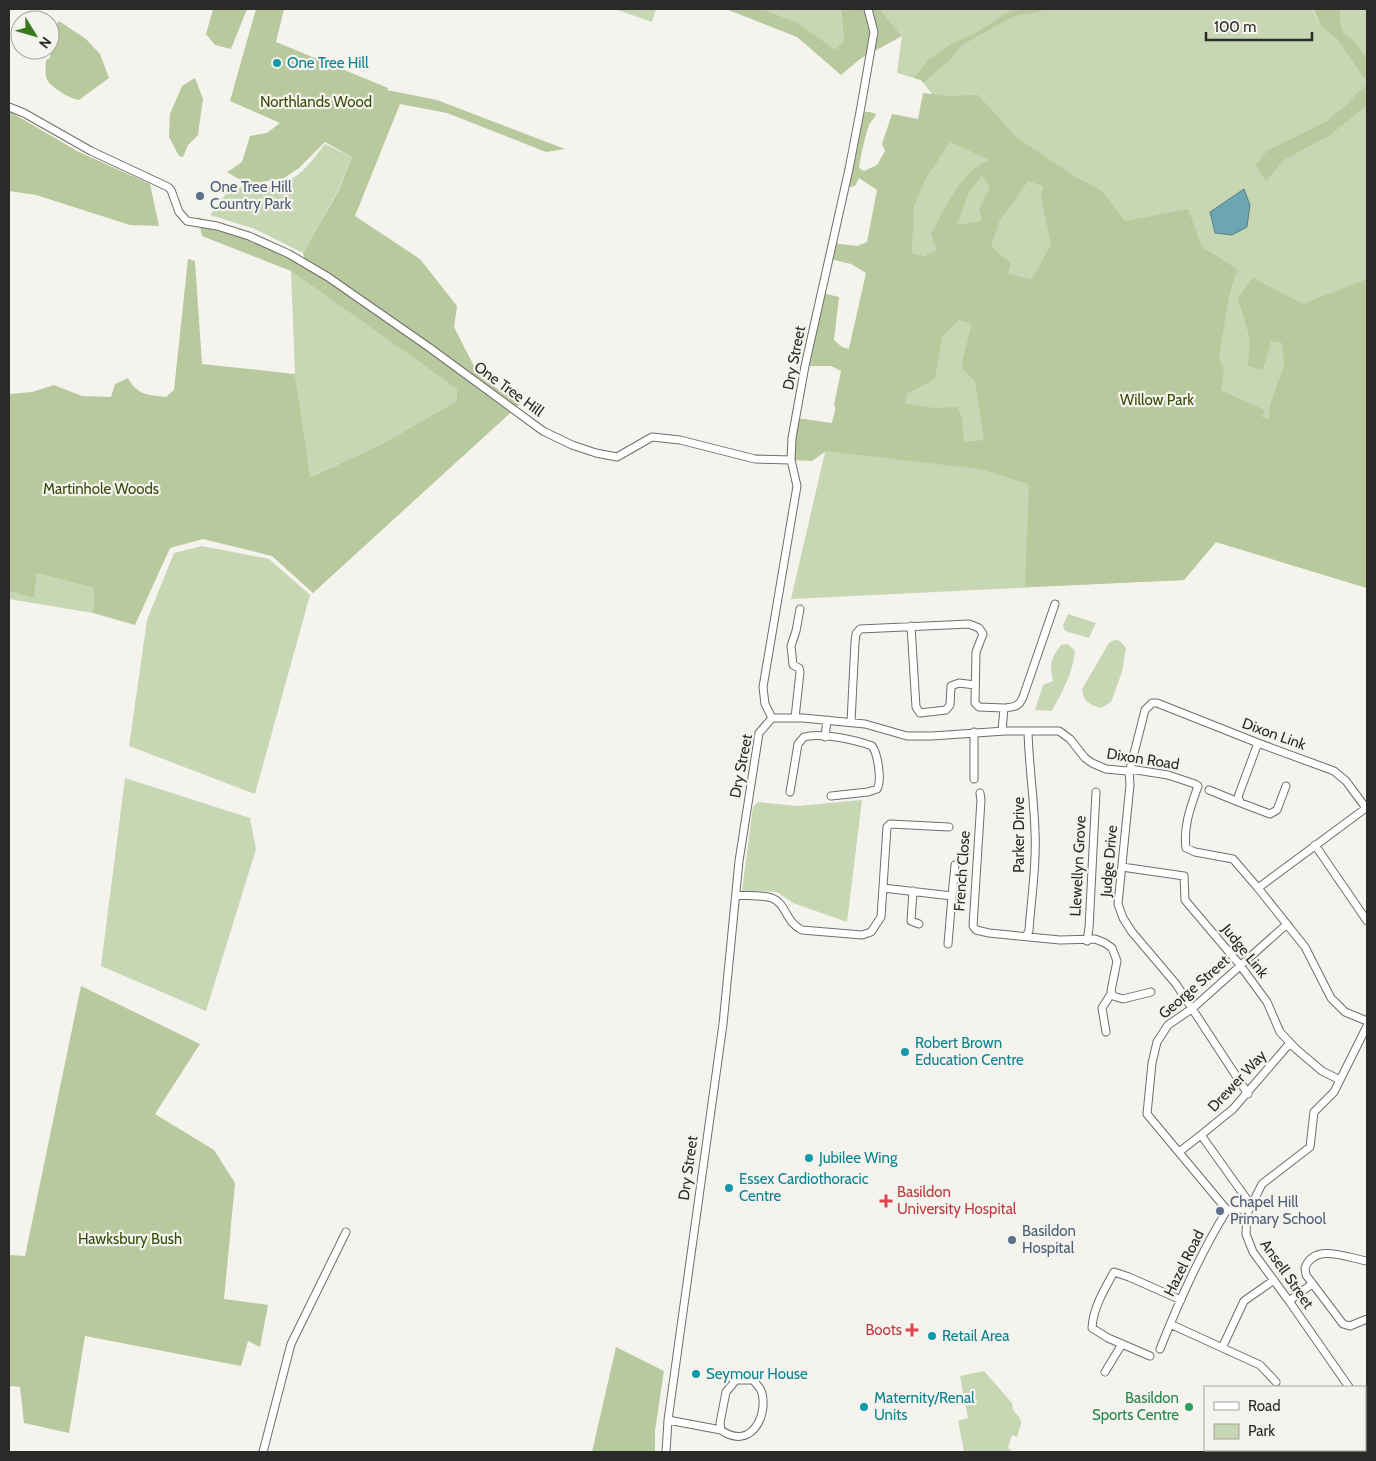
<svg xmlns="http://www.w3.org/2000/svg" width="1376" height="1461" viewBox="0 0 1376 1461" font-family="Cabin,sans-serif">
<rect width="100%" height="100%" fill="#f5f3ee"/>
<path fill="#c7d6b3" d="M615,9h41l-4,13z
M761,9h80l3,32 -9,10 -37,-28z
M880,9h432l9,17 19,-5v-12h27v579l-151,-46 -32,38 -393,19 82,-354 128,28 -89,-20 2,-70 18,-89 -11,-14 -24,-7 5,-37z
M325,144l27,13 -12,30 -37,66 -48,-24 -45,-14c6,-7 12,-19 20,-24 8,-6 17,-3 26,-3 38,-2 48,-17 69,-44z
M291,271l166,118v12l-75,43 -73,33 -14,-103z
M202,546l67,13 41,36 -55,199 -126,-48 18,-126 27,-67z
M37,573l57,15 -1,25 -84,-14v-8l25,6z
M1068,614l28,9 -7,15 -24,-7 -2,-5z
M1114,640l6,1 6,7 -4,24 -11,30 -10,6c-11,-3 -18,-6 -19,-19l27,-46z
M1068,644l7,7c-2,22 -13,41 -23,60l-17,-1 8,-25 10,-4c-4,-16 -2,-23 8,-36z
M125,778l125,40 6,31 -50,162 -105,-45z
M862,800l-15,122 -54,-19 -16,-11 -35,-1 11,-84 5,-5 40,4z
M984,1371l28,32 1,7 7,8 1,5 -4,14 -5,-2 -4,13 3,2 -1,2h-46l-6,-31 10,-3 -8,-42z"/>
<path fill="#b7c99d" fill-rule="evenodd" d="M213,9h34l-16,40 -16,-4 -9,-11z
M256,9h28l-8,33 112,46 -1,2 50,10 128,49 -19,3 -99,-39 -47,-9 -45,112 65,43 37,47 -3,21 25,49 41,28 -207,189 -41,-37 -69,-17 -33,9 -35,77 -42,-12 1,-25 -57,-15 -3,25 -25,-7v-197l23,-2 22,-7 28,11 29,1 4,-13 13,-6c9,17 20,17 38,19l8,-7 14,-131 7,2 7,103 93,10 15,103 72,-33 75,-43v-12l-166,-118 -89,-35 -4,-19 108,47 -3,-11 37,-65 12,-31 -27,-15 -26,26 -15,10 -29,5 -11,-1 -17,-10 15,-10 8,-26 17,-3 13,-10 -50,-22z
M726,9h36l36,14 37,27 9,-9 -3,-32h39l22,27 -42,23 -19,16 -44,-38z
M1013,9h39l-38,7 -52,29 -11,14 -28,24 -2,-3 -7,-2 14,-18 23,-16 23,-10z
M1313,9h27v12l3,12 11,8 13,17v24l-29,-42 -17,-14z
M59,21l27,18 14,15 9,24 -30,22c-9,-1 -31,-14 -33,-23 -1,-5 0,-12 0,-17l4,-2 1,-26z
M195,78l8,21 -2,14 -3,22 -10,10 -5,12 -4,-1 -10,-19 1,-23 12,-28z
M1367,85v20l-37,30 -46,25 -18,21 -10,-16 11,-14 59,-29 11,-10 8,-5 14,-16z
M923,93l26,3 29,-1 38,42 61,41 24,12 24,31 63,-12 14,38 35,22 -8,27 -10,61 5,15 -3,18 43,20 -2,7 7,2 1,-14 14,-39 -2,-23 -11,-2 -8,29 -15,-4 2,-27 -12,-41 15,-20 50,26 64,-25v309l-151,-46 -32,38 -159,7 4,-103 -49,-15 -154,-18 -14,10 -21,-1 6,-42 35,5 4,-14 -2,-4 7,-34 -10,-5h-26l17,-73 17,4 -5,43 8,7 7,2 17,-76 -15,-9 -21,-5 2,-16 25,3 10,-4 10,-52 -18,-12 -4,8 -11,2 16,-76h10l6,2c-2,6 -7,8 -8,14 -4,13 -7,26 -9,40l5,3 13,-6 8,-14 -3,-7 10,-30 26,5zM950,142l40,18c-30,11 -44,48 -59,74l6,16 -12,6 -13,-3 2,-48 12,-27zM982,175l8,12 -11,23 2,6v5l-24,4 11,-31zM1028,181l15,5 -2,10 10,49 -19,34 -24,-5 3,-11 -20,-16 8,-25zM959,320l13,4 -9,34 -1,10 13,13 9,59 -20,2 -2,-24 -5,-11 -23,1 -29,-4 1,-10 29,-15 7,-42z
M9,111l68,40 73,33 9,42 -29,-1 -94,-30 -27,-4z
M81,986l119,58 -45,70 59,36 21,33 -11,116 44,6 -8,42 -12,-6 -7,25 -156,-30 -16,97 -45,-10 -4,-36 -11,-1v-131l16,1z
M616,1347l48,24 -9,60v21h-63z"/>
<path fill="#6ca6b0" stroke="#588187" d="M1244,189l6,16 -3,22 -15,8 -17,-2 -5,-21z"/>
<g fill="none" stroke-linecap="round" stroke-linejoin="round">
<defs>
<path id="minor" d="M9,107l15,6 67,38 77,36 3,3 8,22 8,9 30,5 32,10 40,18 39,23 102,71 113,83 29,14 24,8 21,4 35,-20 28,3 75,19 36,1
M911,626l5,81 4,6 26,-3 4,-5 1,-19 8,-3 16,2
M1004,708c10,-1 15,-1 19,-11l32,-93
M772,718h31l62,6 42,12h25l73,-5h54l11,8 15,19 7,5 14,6 21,2 3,-2 38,6 27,9 3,2c-7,20 -15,40 -12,62l9,4 38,7 25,29 47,59 26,51 14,14 22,9
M795,718l5,-46 -1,-4 -6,-3 -2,-19 5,-15 4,-22
M851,722l4,-80 1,-8 4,-5 109,-5 10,4 4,6 -7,18 -1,51 4,4 25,1 -2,23
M825,737l2,-17
M1258,743l-19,51 -1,4 3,5 29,11 7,-4 9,-24
M1130,769l15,-59 7,-7h5l101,40 76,28 12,10 20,27 -108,80
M1129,770l1,15 -12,119 5,14 9,14 44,52 72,110
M974,779v-47
M1209,790l32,13
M790,792l8,-48 6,-7c17,-5 52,3 68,9 6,8 10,35 5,43l-9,3 -37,4
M980,793l1,7 -8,126 3,4 13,3 71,7 35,-1 10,4 7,5 5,13 -6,30 2,5 10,3 28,-7
M1315,845l52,76
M1122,867l62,9 1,24 55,65 27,37 13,30 16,17 26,22 18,9
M883,888l69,8 -4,48
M913,891l-2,30 8,3
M736,895c11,1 26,0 36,3 15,6 13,24 30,32l60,5 9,-3 10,-15 6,-90 3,-3 59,3
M952,896l3,-31
M1026,936l3,-5c2,-33 8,-66 6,-99 -1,-34 -6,-66 -7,-100
M1087,941l2,-13 7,-136
M1106,1032l-4,-24 9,-14
M1179,1152l22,-17
M1251,1205l-50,-70 32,-26 57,-66
M1227,1210l-80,-96 5,-51 5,-21 11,-17 25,-17 94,-84
M1367,1261c-19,-3 -53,-19 -62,7l1,7 37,49 7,2 17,-7
M1289,1301l23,-17
M1170,1324l90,41 16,17
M1222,1348l22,-47 30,-21
M1160,1349c19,-48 40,-95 67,-139l15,-1 5,5
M1150,1356l-42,-18 -16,-10c1,-20 12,-38 22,-56l15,5 52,23
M1105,1372l17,-28
M1349,1387l-60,-86 -36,-49 -7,-18 1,-20 15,-30 48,-37 4,-35 20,-20 33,-66
M668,1420l53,10 -1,-7 6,-31 10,-12h17c3,4 8,8 9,13 6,26 -13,57 -41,37
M1328,1450l1,2
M263,1452l28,-108 55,-112
M666,1452l2,-32 55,-396 16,-163 20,-128 13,-15 -7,-14 -2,-17 34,-201 -6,-26 1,-22 13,-72 44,-197 11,-57 14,-80 -6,-23
M1350,1452l1,-2"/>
</defs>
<use href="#minor" stroke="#706e6a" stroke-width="9"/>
<use href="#minor" stroke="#fff" stroke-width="7"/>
</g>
<g fill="#0f9aa8" stroke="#f5f3ee" stroke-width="2">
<circle cx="277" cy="63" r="5"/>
<circle cx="905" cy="1052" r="5"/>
<circle cx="809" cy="1158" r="5"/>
<circle cx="729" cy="1188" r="5"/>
<circle cx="932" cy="1336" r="5"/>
<circle cx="696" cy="1374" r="5"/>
<circle cx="864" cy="1407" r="5"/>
</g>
<g fill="#5c6f8a" stroke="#f5f3ee" stroke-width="2">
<circle cx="200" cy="196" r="5"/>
<circle cx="1220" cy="1211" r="5"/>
<circle cx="1012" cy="1240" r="5"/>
</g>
<g fill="#e0444e" stroke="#f5f3ee" stroke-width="2">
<path d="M883.5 1193.5h5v5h5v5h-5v5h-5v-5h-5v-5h5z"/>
<path d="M909.5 1322.5h5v5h5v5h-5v5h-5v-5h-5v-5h5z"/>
</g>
<circle fill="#2e9e5b" stroke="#f5f3ee" stroke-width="2" cx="1189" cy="1407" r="5"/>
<g text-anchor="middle" stroke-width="4.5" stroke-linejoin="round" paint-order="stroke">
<g font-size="15" fill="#0d838f" stroke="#f5f3ee" text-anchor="start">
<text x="287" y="68">One Tree Hill</text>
<text x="915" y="1048">Robert Brown<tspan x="915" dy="17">Education Centre</tspan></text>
<text x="819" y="1163">Jubilee Wing</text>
<text x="739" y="1184">Essex Cardiothoracic<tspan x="739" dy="17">Centre</tspan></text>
<text x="942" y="1341">Retail Area</text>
<text x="706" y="1379">Seymour House</text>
<text x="874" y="1403">Maternity/Renal<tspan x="874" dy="17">Units</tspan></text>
</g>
<g font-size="15" fill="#374c08" stroke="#f5f3ee">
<text x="316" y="107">Northlands Wood</text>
<text x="1157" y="405">Willow Park</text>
<text x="101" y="494">Martinhole Woods</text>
<text x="130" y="1244">Hawksbury Bush</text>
</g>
<g font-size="15" fill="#4e5e75" stroke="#f5f3ee" text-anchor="start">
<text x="210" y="192">One Tree Hill<tspan x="210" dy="17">Country Park</tspan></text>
<text x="1230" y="1207">Chapel Hill<tspan x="1230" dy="17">Primary School</tspan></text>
<text x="1022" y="1236">Basildon<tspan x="1022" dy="17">Hospital</tspan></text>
</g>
<g font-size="15" fill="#2a2a28" stroke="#f5f3ee">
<text transform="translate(794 358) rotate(-79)" y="5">Dry Street</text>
<text transform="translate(509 389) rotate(36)" y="5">One Tree Hill</text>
<text transform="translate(1274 734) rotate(20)" y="5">Dixon Link</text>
<text transform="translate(1143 759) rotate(9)" y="5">Dixon Road</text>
<text transform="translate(741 766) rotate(-79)" y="5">Dry Street</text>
<text transform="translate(1019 835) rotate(-90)" y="5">Parker Drive</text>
<text transform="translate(1109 861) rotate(-85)" y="5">Judge Drive</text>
<text transform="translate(1078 866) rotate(-87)" y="5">Llewellyn Grove</text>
<text transform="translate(962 871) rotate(-86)" y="5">French Close</text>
<text transform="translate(1245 951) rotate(51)" y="5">Judge Link</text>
<text transform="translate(1194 987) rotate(-41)" y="5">George Street</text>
<text transform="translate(1237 1081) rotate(-47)" y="5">Drewer Way</text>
<text transform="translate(688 1168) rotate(-82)" y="5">Dry Street</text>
<text transform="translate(1184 1263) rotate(-64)" y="5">Hazel Road</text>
<text transform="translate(1287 1274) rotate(55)" y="5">Ansell Street</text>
</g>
<g font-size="15" fill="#be3a42" stroke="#f5f3ee" text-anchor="start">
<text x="897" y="1197">Basildon<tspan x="897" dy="17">University Hospital</tspan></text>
<text x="902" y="1335" text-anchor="end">Boots</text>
</g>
<g font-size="15" fill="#27864d" stroke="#f5f3ee" text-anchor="end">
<text x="1179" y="1403">Basildon<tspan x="1179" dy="17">Sports Centre</tspan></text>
</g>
</g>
<rect width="1376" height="1461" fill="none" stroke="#2a2a28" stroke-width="20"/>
<rect x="1204" y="1386" width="162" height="65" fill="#f5f3ee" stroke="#a4a39f"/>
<rect x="1214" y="1402" width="25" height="8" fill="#ffffff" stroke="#a4a39f"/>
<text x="1248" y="1411" font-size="15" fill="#2a2a28">Road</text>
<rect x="1214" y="1424" width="25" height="15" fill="#c7d6b3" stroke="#a4a39f"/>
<text x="1248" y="1436" font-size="15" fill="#2a2a28">Park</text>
<g transform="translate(35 35) rotate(127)"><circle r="24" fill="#f5f3ee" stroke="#a4a39f"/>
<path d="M0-4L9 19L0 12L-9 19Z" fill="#367a1b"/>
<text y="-8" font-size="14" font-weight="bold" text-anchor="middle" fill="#2a2a28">N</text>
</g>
<path d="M1206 32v8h106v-8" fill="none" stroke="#2a2a28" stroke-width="2.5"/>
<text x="1214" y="32" font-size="15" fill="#2a2a28" stroke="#f5f3ee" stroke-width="4" paint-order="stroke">100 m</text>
</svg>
